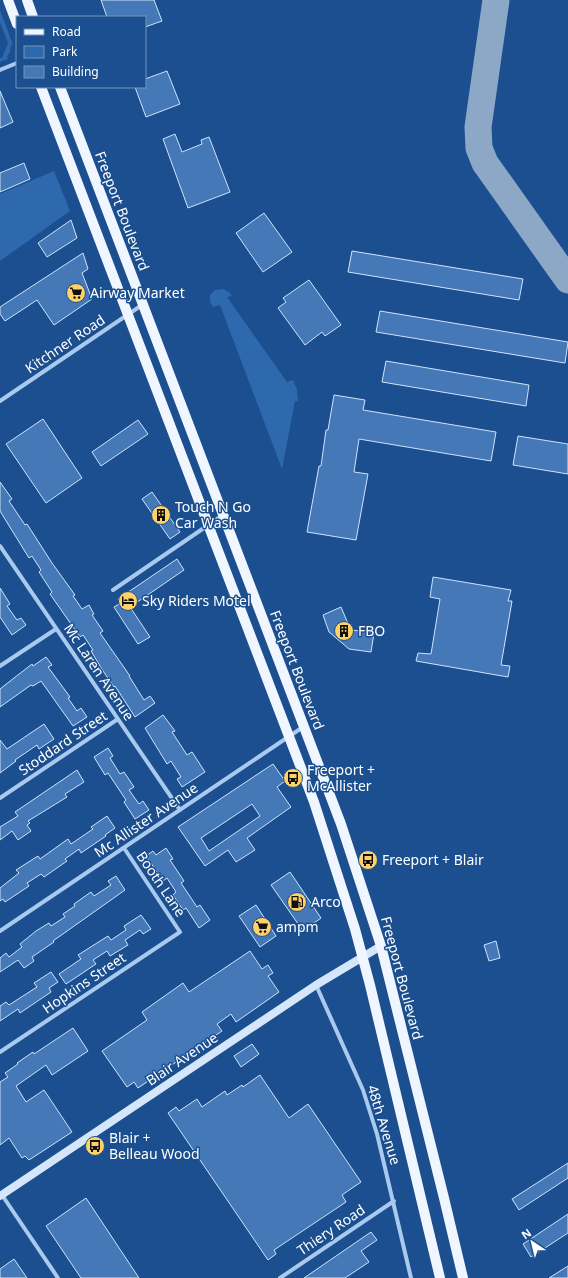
<svg xmlns="http://www.w3.org/2000/svg" width="568" height="1278" viewBox="0 0 568 1278" font-family="'Noto Sans',sans-serif">
<rect width="100%" height="100%" fill="#1b4f8f"/>
<path fill="#2e69ad" d="M0,10l13,35h-2l-1,7 -3,5 1,2 -8,3v-4h2l6,-15 -8,-21z
M54,171l16,40 -70,50v-67z
M223,289l6,3 3,4 -5,1 60,85 6,-2 4,10 1,11h-3l-13,68 -62,-164 -7,2 -3,-5v-7l5,-5z"/>
<g fill="none" stroke-linecap="round" stroke-linejoin="round">
<path stroke="#8da7c7" stroke-width="27" d="M496,0l-18,127 1,21 6,15 83,117"/>
</g>
<path fill="#4478b7" stroke="#cfe3fa" fill-rule="evenodd" d="M101,0h53l8,21 -17,6v-10h-38z
M167,71l13,33 -34,13 -11,-30h10v-8z
M0,91l13,31 -13,6z
M175,134l7,18 20,-8 -1,-4 8,-3 21,55 -42,16 -25,-69z
M24,163l6,16 -30,13v-19z
M264,213l28,39 -29,20 -27,-39z
M71,220l6,18 -30,19 -9,-14z
M352,251l171,28 -4,21 -171,-28z
M83,253l5,16 -6,4 10,26 -38,26 -17,-25 -32,21 -5,-7v-7z
M309,280l32,45 -16,11 -3,-4 -17,13 -27,-37 8,-6 -3,-4z
M380,311l188,31 -3,21 -189,-31z
M386,361l143,24 -3,21 -144,-24z
M334,395l31,5 -2,10 133,22 -5,29 -132,-22 -5,33 14,2 -12,66 -49,-8 12,-66h2l5,-36h2z
M43,419l39,59 -36,25 -40,-59z
M138,420l10,14 -47,32 -9,-14z
M518,436l50,8v30l-55,-9z
M0,482l12,17 -3,2 16,24 2,-1 25,39 23,32 -2,1 9,13 7,-4 5,9 -2,1 11,16 -3,2 30,43h-1l15,24 6,-4 5,7 -20,14 -20,-31 -1,1 -11,-16 -12,-20 2,-1 -10,-15 -3,2 -30,-43 2,-2 -13,-20 2,-2 -9,-14 -3,2 -29,-47z
M152,492l28,40 -10,7 -28,-40z
M177,559l7,11 -54,37 20,30 -12,7 -24,-37 7,-4 -3,-4z
M433,577l78,13 -3,11h4l-11,64 9,1 -2,11 -92,-16 2,-8 13,1 9,-55 -10,-2z
M0,588l10,16 -3,2 10,14 4,-2 5,7 -14,10 -12,-18z
M341,607l8,19 3,4 22,3 -3,19 -22,-3 -20,-17 -6,-17z
M46,657l6,8 -4,2 22,30 -2,1 9,13 4,-3 6,9 -14,9 -32,-45 -8,5 -2,-1 -31,22v-18l32,-25 1,2z
M163,715l12,16 -3,1 15,23 5,-3 13,20 -23,15 -5,-8 4,-2 -10,-16 -4,3 -22,-36z
M44,724l10,15 -15,10 -2,-4 -22,15 1,1 -16,12v-33l7,9z
M108,748l5,8 -3,2 10,16 4,-2 10,15 -5,3 10,14 4,-3 6,9 -14,9 -11,-17 2,-2 -18,-27 -3,2 -11,-18z
M273,764l12,17 -8,6 14,20 -44,31 8,12 -19,12 -8,-12 -23,16 -27,-39zM252,804l8,12 -51,35 -8,-13z
M77,770l7,12 -19,12 2,3 -39,24 2,2 -3,2 4,6 -13,9 -6,-9 -12,9v-13l18,-11 -3,-4z
M107,816l8,12 -10,7 1,1 -25,17 -2,-4 -14,10 2,2 -23,16 -3,-3 -14,9 2,3 -24,16 -2,-3 -3,2v-13l19,-15 -3,-3 22,-14 2,3 28,-20 3,5 22,-15 -2,-2z
M166,848l7,11 -3,1 14,21 -3,2 16,24 3,-2 10,15 -11,8 -13,-20 -3,2 -10,-15 3,-3 -9,-14 -4,3 -17,-25 7,-5 3,4z
M290,872l31,46 -18,13 -32,-46z
M116,876l9,14 -72,51 1,1 -22,15 2,4 -10,7 -6,-8 -18,12v-14l6,-5 3,4 13,-10 -2,-3 16,-13 13,-8 2,3 14,-9 -2,-3 12,-8 -1,-2 17,-12 3,4 17,-11 -3,-4z
M256,905l20,31 -16,11 -21,-31z
M141,915l10,14 -8,5 -3,-4 -15,10 3,5 -18,11 -3,-5 -14,9 3,4 -30,20 -7,-10 22,-15 -3,-4 30,-19 3,4 15,-10 -2,-4z
M496,941l4,17 -11,3 -5,-16z
M250,951l12,18 6,-4 5,8 -5,3 11,16 -43,30 -5,-8 -14,10 5,7 -84,57 -4,-6 -7,5 -25,-36 45,-31 -5,-8 41,-29 6,9z
M51,972l7,10 -9,6 2,4 -31,21 -2,-4 -18,12v-15l6,-4 3,3 28,-18 -3,-4z
M73,1028l15,23 -36,24 -6,-10 -30,21 10,16 18,-12 28,42 -43,28 -4,-4 -3,2 -13,-20 -9,7v-63l8,-5 -3,-4 13,-9 -1,-1 16,-11 1,2z
M252,1044l7,10 -18,13 -7,-11z
M260,1075l29,43 19,-14 53,78 -19,13 4,7 -72,48 2,4 -8,6 -100,-147 8,-6 3,4 18,-12 5,8 23,-16 2,4 15,-10 1,2z
M568,1163v15l-49,32 -7,-11z
M86,1198l53,80h-58l-35,-52z
M568,1214v19l-37,24 -8,-13z
M371,1232l6,8 -16,11 8,11 -24,16h-41z
M14,1259l13,19h-27v-9z
M568,1266v12h-19z"/>
<g fill="none" stroke-linecap="round" stroke-linejoin="round">
<path stroke="#a9c9ee" stroke-width="4" d="M0,70l17,-7
M0,401l142,-96
M0,546l180,264
M113,590l110,-75
M0,666l56,-37
M0,798l118,-79
M0,931l303,-204
M316,985l47,105 14,44 34,144
M0,1052l180,-120 -56,-84
M2,1195l56,83
M280,1278l114,-77"/>
<path stroke="#d6e6fa" stroke-width="8" d="M0,1196l316,-211 65,-39"/>
<path stroke="#f0f6ff" stroke-width="10" d="M8,0l9,24
M27,0l6,17
M41,87l273,715 41,127 15,56 70,293
M60,87l281,737 40,122 63,252 19,80"/>
</g>
<defs>
<symbol id="supermarket-disc" viewBox="-11 -11 22 22"><circle r="9.5" fill="#ffd166" stroke="#1b4f8f"/><path d="M-6-5.5h2.5l.6 2H6L4.5 2H-2.5L-4.4-4H-6ZM-1.5 3.2a1.3 1.3 0 1 0 .1 0ZM3 3.2a1.3 1.3 0 1 0 .1 0Z" fill="#111"/></symbol>
<symbol id="building-disc" viewBox="-11 -11 22 22"><circle r="9.5" fill="#ffd166" stroke="#1b4f8f"/><path d="M-4-6H4V6H1V3H-1V6H-4ZM-2.5-4.3h1.7v1.8h-1.7ZM.8-4.3h1.7v1.8H.8ZM-2.5-1h1.7V.8h-1.7ZM.8-1h1.7V.8H.8Z" fill="#111"/></symbol>
<symbol id="hotel-disc" viewBox="-11 -11 22 22"><circle r="9.5" fill="#ffd166" stroke="#1b4f8f"/><path d="M-6-4.5h1.5V1H6V5H4.5V3h-9V5H-6ZM-4 0a1.8 1.8 0 1 1 3.6 0ZM.5 0V-2.5h3Q6-2.5 6 0Z" fill="#111"/></symbol>
<symbol id="bus-disc" viewBox="-11 -11 22 22"><circle r="9.5" fill="#ffd166" stroke="#1b4f8f"/><path d="M-5-6H5V4H4V6H2V4H-2V6H-4V4H-5ZM-3.5-4V0h7V-4ZM-3.5 1.2v1.5H-2V1.2ZM2 1.2v1.5H3.5V1.2Z" fill="#111"/></symbol>
<symbol id="fuel-disc" viewBox="-11 -11 22 22"><circle r="9.5" fill="#ffd166" stroke="#1b4f8f"/><path d="M-5.5-6h7V0h2V4h1.3V-2.5L3-4.5l.8-.8L6-3V5H2.5V1h-1V6h-7ZM-4.2-4.7v3.2H.2V-4.7Z" fill="#111"/></symbol>
</defs>
<g fill-rule="evenodd">
<use href="#supermarket-disc" x="65" y="282" width="22" height="22"/>
<use href="#building-disc" x="150" y="504" width="22" height="22"/>
<use href="#hotel-disc" x="117" y="590" width="22" height="22"/>
<use href="#building-disc" x="333" y="620" width="22" height="22"/>
<use href="#bus-disc" x="282" y="767" width="22" height="22"/>
<use href="#bus-disc" x="357" y="849" width="22" height="22"/>
<use href="#fuel-disc" x="286" y="891" width="22" height="22"/>
<use href="#supermarket-disc" x="251" y="916" width="22" height="22"/>
<use href="#bus-disc" x="84" y="1135" width="22" height="22"/>
</g>
<g text-anchor="middle" stroke-width="3" stroke-linejoin="round" paint-order="stroke">
<g font-size="14" fill="#fff" stroke="#1b4f8f">
<text transform="translate(122 211) rotate(69)" y="5">Freeport Boulevard</text>
<text transform="translate(65 344) rotate(-34)" y="5">Kitchner Road</text>
<text transform="translate(297 670) rotate(69)" y="5">Freeport Boulevard</text>
<text transform="translate(99 672) rotate(56)" y="5">Mc Laren Avenue</text>
<text transform="translate(63 743) rotate(-34)" y="5">Stoddard Street</text>
<text transform="translate(146 820) rotate(-34)" y="5">Mc Allister Avenue</text>
<text transform="translate(161 884) rotate(56)" y="5">Booth Lane</text>
<text transform="translate(402 978) rotate(75)" y="5">Freeport Boulevard</text>
<text transform="translate(84 983) rotate(-34)" y="5">Hopkins Street</text>
<text transform="translate(182 1059) rotate(-34)" y="5">Blair Avenue</text>
<text transform="translate(384 1125) rotate(73)" y="5">48th Avenue</text>
<text transform="translate(331 1230) rotate(-34)" y="5">Thiery Road</text>
</g>
<g font-size="14" fill="#fff" stroke="#1b4f8f" text-anchor="start">
<text x="90" y="298">Airway Market</text>
<text x="175" y="512">Touch N Go<tspan x="175" dy="16">Car Wash</tspan></text>
<text x="142" y="606">Sky Riders Motel</text>
<text x="358" y="636">FBO</text>
<text x="307" y="775">Freeport +<tspan x="307" dy="16">McAllister</tspan></text>
<text x="382" y="865">Freeport + Blair</text>
<text x="311" y="907">Arco</text>
<text x="276" y="932">ampm</text>
<text x="109" y="1143">Blair +<tspan x="109" dy="16">Belleau Wood</tspan></text>
</g>
</g>
<rect x="16" y="16" width="130" height="72" fill="#1b4f8f" stroke="#7695bc"/>
<rect x="24" y="29" width="20" height="6" fill="#f0f6ff" stroke="#7695bc"/>
<text x="52" y="36" font-size="12" fill="#ffffff">Road</text>
<rect x="24" y="46" width="20" height="12" fill="#2e69ad" stroke="#7695bc"/>
<text x="52" y="56" font-size="12" fill="#ffffff">Park</text>
<rect x="24" y="66" width="20" height="12" fill="#4478b7" stroke="#7695bc"/>
<text x="52" y="76" font-size="12" fill="#ffffff">Building</text>
<g transform="translate(532 1242) rotate(325)" stroke="#1b4f8f" stroke-width="3" paint-order="stroke">
<path d="M0-3L7 15L0 10L-7 15Z" fill="#ffffff"/>
<text y="-6" font-size="11" font-weight="bold" text-anchor="middle" fill="#ffffff">N</text>
</g>
</svg>
